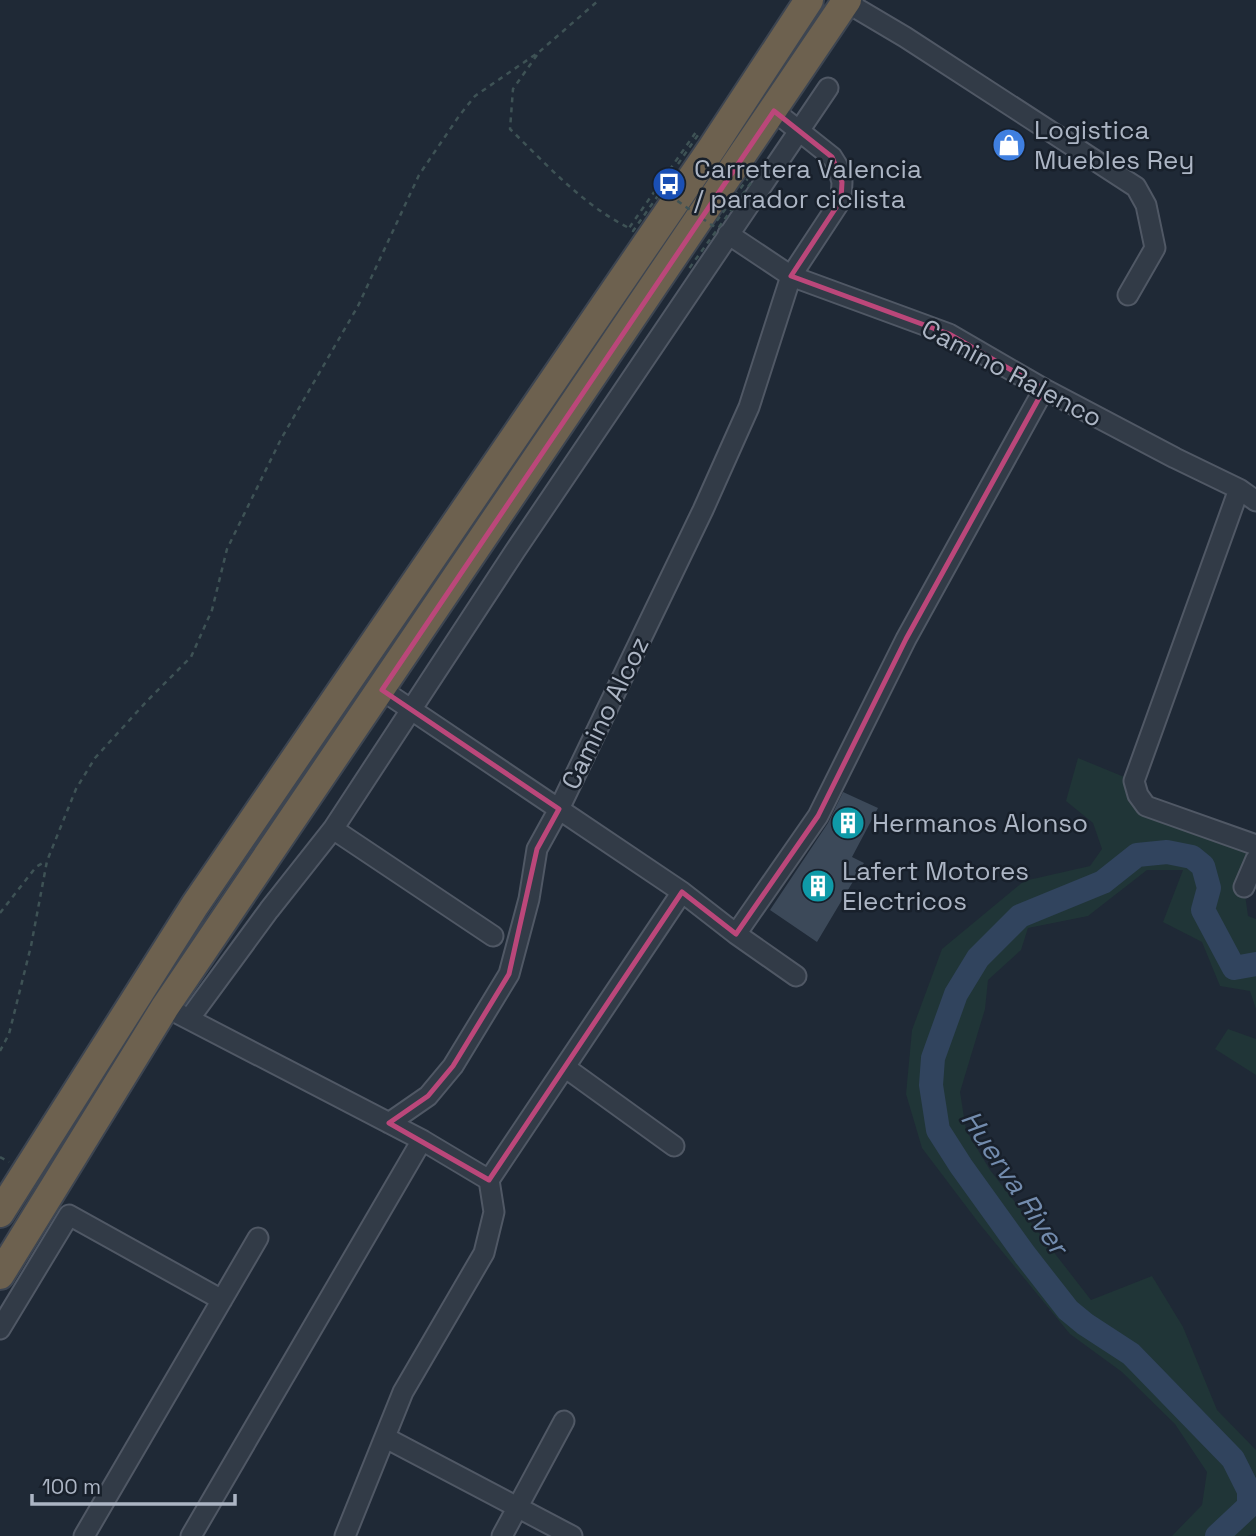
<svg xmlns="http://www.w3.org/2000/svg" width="1256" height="1536" viewBox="0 0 1256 1536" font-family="'Space Grotesk',sans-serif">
<rect width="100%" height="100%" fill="#1f2936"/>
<path fill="#203537" d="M1078,758l56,23 4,14 118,50 -12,42 4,29 8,3v90l-6,-18 -30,-5 -18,-44 -39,-20 20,-52h-36l-59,46 -60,12 -7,22 -33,30 -3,29 -25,83 6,38 24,40 101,130 61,-24 31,51 34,83 39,40v83l-9,3h-75l30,-31 5,-33 -32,-48 -53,-52 -52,-38 -92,-112 -56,-74 -16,-54 6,-64 30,-81 82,-68 66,-15 12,-17 -9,-26 -27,-22z
M1228,1029l28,10v36l-41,-26z"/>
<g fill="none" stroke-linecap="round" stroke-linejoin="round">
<path stroke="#31445e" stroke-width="24" d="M1217,1536l32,-30v-15l-16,-32 -102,-105 -46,-30 -17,-14 -43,-55 -64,-89 -23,-36 -7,-45 2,-27 23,-64 22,-36 42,-42 83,-34 34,-27 30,-3 25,5 11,9 6,22 -6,22 31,58 22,-4"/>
</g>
<path fill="#3c4959" d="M843,792l35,16 -26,49 12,6 -47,79 -47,-32 58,-87z"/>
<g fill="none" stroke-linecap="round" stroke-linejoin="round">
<defs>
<path id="minor" d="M846,2l59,35 231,150 10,18 9,43 -27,47
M728,234l63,42 158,58 95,55 131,69 64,31 17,12
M1239,489l-105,292 4,14 8,11 110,39
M382,690l300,202 54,42 60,42
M333,829l160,107
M1244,887l12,-28
M736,934l82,-118 88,-177 138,-250
M179,1014l243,126 67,40
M189,1019l80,-109 64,-81 182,-278 313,-463
M566,1068l108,78
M389,1123l39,-27 25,-30 56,-92 20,-75 8,-50 22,-40 144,-299 46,-103 42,-131 50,-76 1,-18 -5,-17 -5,-8 -58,-46
M0,1329l69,-114 153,85
M386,1438l186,98
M84,1536l174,-298
M191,1536l231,-396
M345,1536l58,-144 81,-139 10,-41 -5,-32 193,-288
M502,1536l62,-115"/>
<path id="highway" d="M0,1213l195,-308 517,-757 97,-148
M0,1275l165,-268 682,-1007"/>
</defs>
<use href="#minor" stroke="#505865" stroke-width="23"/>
<use href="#highway" stroke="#3d4551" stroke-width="32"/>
<path stroke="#3e5255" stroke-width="2.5" stroke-dasharray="5 5" stroke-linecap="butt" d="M537,55l-24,34 -3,40c37,36 73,76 119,99
M0,913l36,-46 10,-6
M0,1051l9,-17 22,-88 16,-85 29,-72 19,-31 51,-56 45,-45 21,-47 15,-61 54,-110 77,-133 61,-131 40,-59 16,-20 64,-44 60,-52
M0,1157l9,5"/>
<use href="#minor" stroke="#323b47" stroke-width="19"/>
<use href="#highway" stroke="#6d614f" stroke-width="28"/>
<path stroke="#3e5255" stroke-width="2.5" stroke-dasharray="5 5" stroke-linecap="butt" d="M678,164l20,-29 -2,-3 -67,96 4,3 29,-41 51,36 41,-56 4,3 -70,97"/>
</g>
<path fill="none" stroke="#bb477a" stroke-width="5" stroke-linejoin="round" d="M774,111l58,46 10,25 -1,18 -50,76 158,58 95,55 -138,250 -88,177 -82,118 -54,-42 -193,288 -100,-57 39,-27 25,-30 56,-92 28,-125 22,-40 -177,-119z"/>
<defs>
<symbol id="shop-disc" viewBox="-11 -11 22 22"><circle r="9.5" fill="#3f7fe0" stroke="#18202b"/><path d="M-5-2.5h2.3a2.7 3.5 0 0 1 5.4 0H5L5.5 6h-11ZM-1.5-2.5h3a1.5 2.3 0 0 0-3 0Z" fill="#fff"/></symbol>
<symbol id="bus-disc" viewBox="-11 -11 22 22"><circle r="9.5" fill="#1a4fb4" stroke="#18202b"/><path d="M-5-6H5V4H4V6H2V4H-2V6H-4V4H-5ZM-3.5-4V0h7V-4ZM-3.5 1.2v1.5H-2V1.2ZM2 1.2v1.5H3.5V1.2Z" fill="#fff"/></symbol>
<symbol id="building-disc" viewBox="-11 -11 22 22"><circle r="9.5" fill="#0f9aa8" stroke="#18202b"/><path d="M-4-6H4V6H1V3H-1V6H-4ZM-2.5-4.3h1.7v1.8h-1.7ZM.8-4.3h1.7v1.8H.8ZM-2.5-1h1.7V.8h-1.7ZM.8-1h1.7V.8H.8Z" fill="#fff"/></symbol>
</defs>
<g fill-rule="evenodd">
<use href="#shop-disc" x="990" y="126" width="38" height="38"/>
<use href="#bus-disc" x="650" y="165" width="38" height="38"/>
<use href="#building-disc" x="829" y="804" width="38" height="38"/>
<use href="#building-disc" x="799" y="867" width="38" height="38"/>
</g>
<g text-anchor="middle" stroke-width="5" stroke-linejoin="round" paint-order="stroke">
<g font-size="26" fill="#acb5c4" stroke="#18202b" text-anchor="start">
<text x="1034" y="139">Logistica<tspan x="1034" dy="30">Muebles Rey</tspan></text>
<text x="694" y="178">Carretera Valencia<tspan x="694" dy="30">/ parador ciclista</tspan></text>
<text x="872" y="832">Hermanos Alonso</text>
<text x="842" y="880">Lafert Motores<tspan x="842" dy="30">Electricos</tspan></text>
</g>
<g font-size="26" fill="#acb5c4" stroke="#18202b">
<text transform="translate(1012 373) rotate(28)" y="9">Camino Ralenco</text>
<text transform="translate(605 713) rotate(-64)" y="9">Camino Alcoz</text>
</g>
<g font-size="28" font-style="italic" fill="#738cae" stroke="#18202b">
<text transform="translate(1015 1182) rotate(56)" y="10">Huerva River</text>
</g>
</g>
<path d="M32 1494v10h203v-10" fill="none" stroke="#acb5c4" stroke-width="3.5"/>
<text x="42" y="1494" font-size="21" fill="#acb5c4" stroke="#18202b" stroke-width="5" paint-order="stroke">100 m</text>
</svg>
